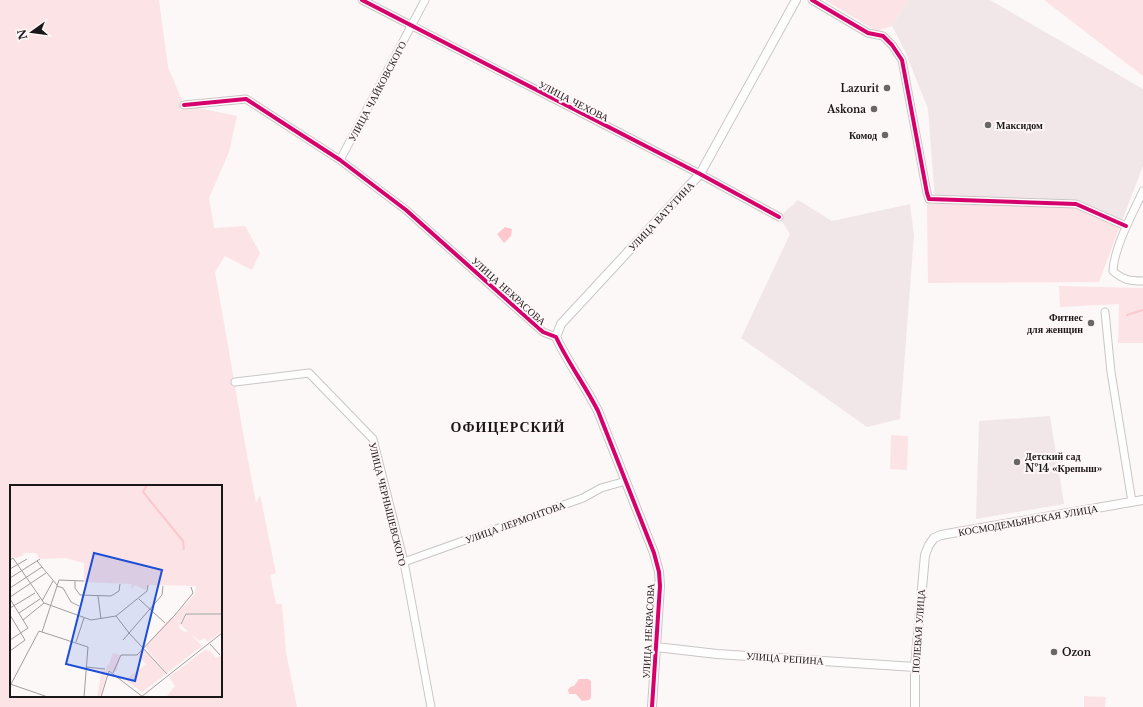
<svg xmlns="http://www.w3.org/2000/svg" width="1143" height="707" viewBox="0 0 1143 707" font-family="'Libre Baskerville',serif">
<rect width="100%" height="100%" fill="#fcf8f8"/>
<path fill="#f2e7e8" d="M908,0h82l153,89v77l-21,55 -187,-20 -7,-92 -23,-58 -13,-25z
M798,200l34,21 78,-17 4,31 -14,184 -33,8 -126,-89 49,-104 -11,-17z
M1050,416l14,88 -88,15 3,-98z"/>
<path fill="#fce3e5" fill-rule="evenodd" d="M0,0h159l9,67 16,38 53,11 -8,36 -20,46 5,30 31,-2 15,27 -8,17 -27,-14 -10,16c14,77 26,154 41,231l4,-8 16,78 -6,2 6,29h6l4,48 11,55h-297zM11,486h210v210h-210z
M825,0h83l-16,26 -16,5z
M1044,0h99v76z
M935,201l145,2 42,18 -23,61 -171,1 -1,-81z
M1059,286l84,2v55h-25l1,-39 -59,3z
M891,435l17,1 -1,34 -17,-1z
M1084,696l22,1 -1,10h-21z"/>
<path fill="#fcc8ce" d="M505,227l7,2 -1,7 -7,7 -7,-9z
M579,679h9l3,2v17l-2,2 -7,1 -6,-7h-7l-1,-4 2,-3 4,-1z"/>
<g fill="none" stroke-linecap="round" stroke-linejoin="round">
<path stroke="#fcc8ce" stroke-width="2" d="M1127,315l16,-5"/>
<defs>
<path id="minor" d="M362,0l338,174 79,43
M812,0l56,33 15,3 9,9 10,15 25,133 2,6 147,5 50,22
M184,105l62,-6 94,61 66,50 137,122 13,5
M340,160l85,-160
M1143,191c-10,22 -29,56 -30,80 10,9 17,10 30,10
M1105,312l6,60 21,130
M235,382l74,-9 64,66 31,123 27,145
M404,562l179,-64 18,-10 25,-7"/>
<path id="tertiary" d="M656,647l61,7 198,13
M652,707l8,-121 -1,-14 -5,-19 -56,-142c-13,-26 -30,-48 -42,-74l5,-13 139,-150 96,-174
M915,707v-40l10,-112 4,-10 5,-7 7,-3 17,-3 185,-32"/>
</defs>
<use href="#minor" stroke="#c9c6c6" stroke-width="9"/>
<use href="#tertiary" stroke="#c9c6c6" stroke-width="10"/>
<use href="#minor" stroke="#fffefe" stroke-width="7"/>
<use href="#tertiary" stroke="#fffefe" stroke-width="8"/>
<defs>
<path id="cycleway" d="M362,0l338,174 79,43
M812,0l56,33 15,3 9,9 10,15 25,133 2,6 147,5 50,22
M184,105l62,-6 94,61 66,50 137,122 13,5c12,26 29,48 42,74l56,142 5,19 1,14 -8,121"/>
</defs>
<use href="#cycleway" stroke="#fef6f7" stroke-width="6"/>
<use href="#cycleway" stroke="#d6006c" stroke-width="4"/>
</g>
<g fill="#696666" stroke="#fef6f7" stroke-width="1.5">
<circle cx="887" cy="88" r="4"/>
<circle cx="874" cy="109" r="4"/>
<circle cx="988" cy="125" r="4"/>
<circle cx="885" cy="135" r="4"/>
<circle cx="1091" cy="323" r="4"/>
<circle cx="1017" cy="462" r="4"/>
<circle cx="1054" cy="652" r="4"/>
</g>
<g text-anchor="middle" stroke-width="4" stroke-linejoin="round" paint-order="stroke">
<g font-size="10" font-weight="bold" fill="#1a1718" stroke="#fef6f7" text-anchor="end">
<text x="879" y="92">Lazurit</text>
<text x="866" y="113">Askona</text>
<text x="996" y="129" text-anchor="start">Максидом</text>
<text x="877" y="139">Комод</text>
<text x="1083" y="321">Фитнес<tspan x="1083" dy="12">для женщин</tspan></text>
<text x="1025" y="460" text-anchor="start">Детский сад<tspan x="1025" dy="12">№14 «Крепыш»</tspan></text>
<text x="1062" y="656" text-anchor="start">Ozon</text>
</g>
<g font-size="10" fill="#1a1718" stroke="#fef6f7">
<text transform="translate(377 91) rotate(-62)" y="4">УЛИЦА ЧАЙКОВСКОГО</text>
<text transform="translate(574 101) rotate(27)" y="4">УЛИЦА ЧЕХОВА</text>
<text transform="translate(661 216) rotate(-47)" y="4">УЛИЦА ВАТУТИНА</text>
<text transform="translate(509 291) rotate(42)" y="4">УЛИЦА НЕКРАСОВА</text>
<text transform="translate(388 504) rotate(76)" y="4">УЛИЦА ЧЕРНЫШЕВСКОГО</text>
<text transform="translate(1028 520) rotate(-10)" y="4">КОСМОДЕМЬЯНСКАЯ УЛИЦА</text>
<text transform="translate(515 522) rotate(-20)" y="4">УЛИЦА ЛЕРМОНТОВА</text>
<text transform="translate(648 631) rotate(-87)" y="4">УЛИЦА НЕКРАСОВА</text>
<text transform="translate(918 631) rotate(-86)" y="4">ПОЛЕВАЯ УЛИЦА</text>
<text transform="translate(785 658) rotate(4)" y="4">УЛИЦА РЕПИНА</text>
</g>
<g font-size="14" font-weight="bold" letter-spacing="1" fill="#1a1718" stroke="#fef6f7">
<text x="508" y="432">ОФИЦЕРСКИЙ</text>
</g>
</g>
<g transform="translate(10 485)">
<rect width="212" height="212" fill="#fcf8f8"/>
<path d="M0,0h212v129l-34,-1 -7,8 -5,-2 5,3 -2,6 6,4 3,-1 14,15 -35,27 -22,-26 26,-30 5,1 -2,-1 21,-23 1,-8 -44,-1h-4l-3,5 -10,-5 -3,4 -1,-5 -47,-2v-19l-19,-5 -25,1 -4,-6h-13l1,2 -8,3 -6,-2zM178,129l34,1v16l-14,11 -3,-4 -6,3 -18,-16zM134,163l22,26 -24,18 -17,-12 21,-16 -8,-8zM196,164l2,3 2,-2 6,8 4,-2 2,3v38l-55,-1 8,-10 -6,-9zM103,168l7,2 -3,15 -3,3 -6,-3 -8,27h-3l5,-27 4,1 1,-6h2z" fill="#fce3e5"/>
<path fill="none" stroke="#fcc8ce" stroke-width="2" d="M137,0l-4,7 40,49 1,9"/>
<path fill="none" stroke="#a29e9e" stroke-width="1" d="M0,75l3,-2 31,45 47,17 25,-4 31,-25 1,-6M27,76l20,24M0,84l17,-10M0,93l30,-19M65,96v7l5,7 31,1 8,-5 1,-7M47,101l6,2 8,14 8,4M0,103l32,-21M88,111l3,23M0,112l36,-24M0,114l18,29 -18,12M129,114l26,24M32,116l11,-20M0,123l25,-15M9,128l21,-14M0,130l15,25 -15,11M106,131l13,17 38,41M13,135l21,-17M171,139l5,-10h36M32,147l17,-52 25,1M113,155l39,-45 1,-9M66,157l8,-24M200,159l10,11M76,182l19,2M103,188l8,-18h16l38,-40 18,-22 -2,-6M0,199l38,13M0,201l29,-55 49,16 -4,50M91,212l8,-26 34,26M131,212l81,-64"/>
<path fill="#1d4ed8" fill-opacity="0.15" stroke="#1d4ed8" stroke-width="2" d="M84,68l68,17 -27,111 -69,-17z"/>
<rect width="212" height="212" fill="none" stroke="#1a1718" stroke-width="2"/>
</g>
<g transform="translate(32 32) rotate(256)" stroke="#fef6f7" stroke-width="3" paint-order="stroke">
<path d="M0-3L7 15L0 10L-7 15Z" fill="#1a1718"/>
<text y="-6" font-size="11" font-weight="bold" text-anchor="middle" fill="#1a1718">N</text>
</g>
</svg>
